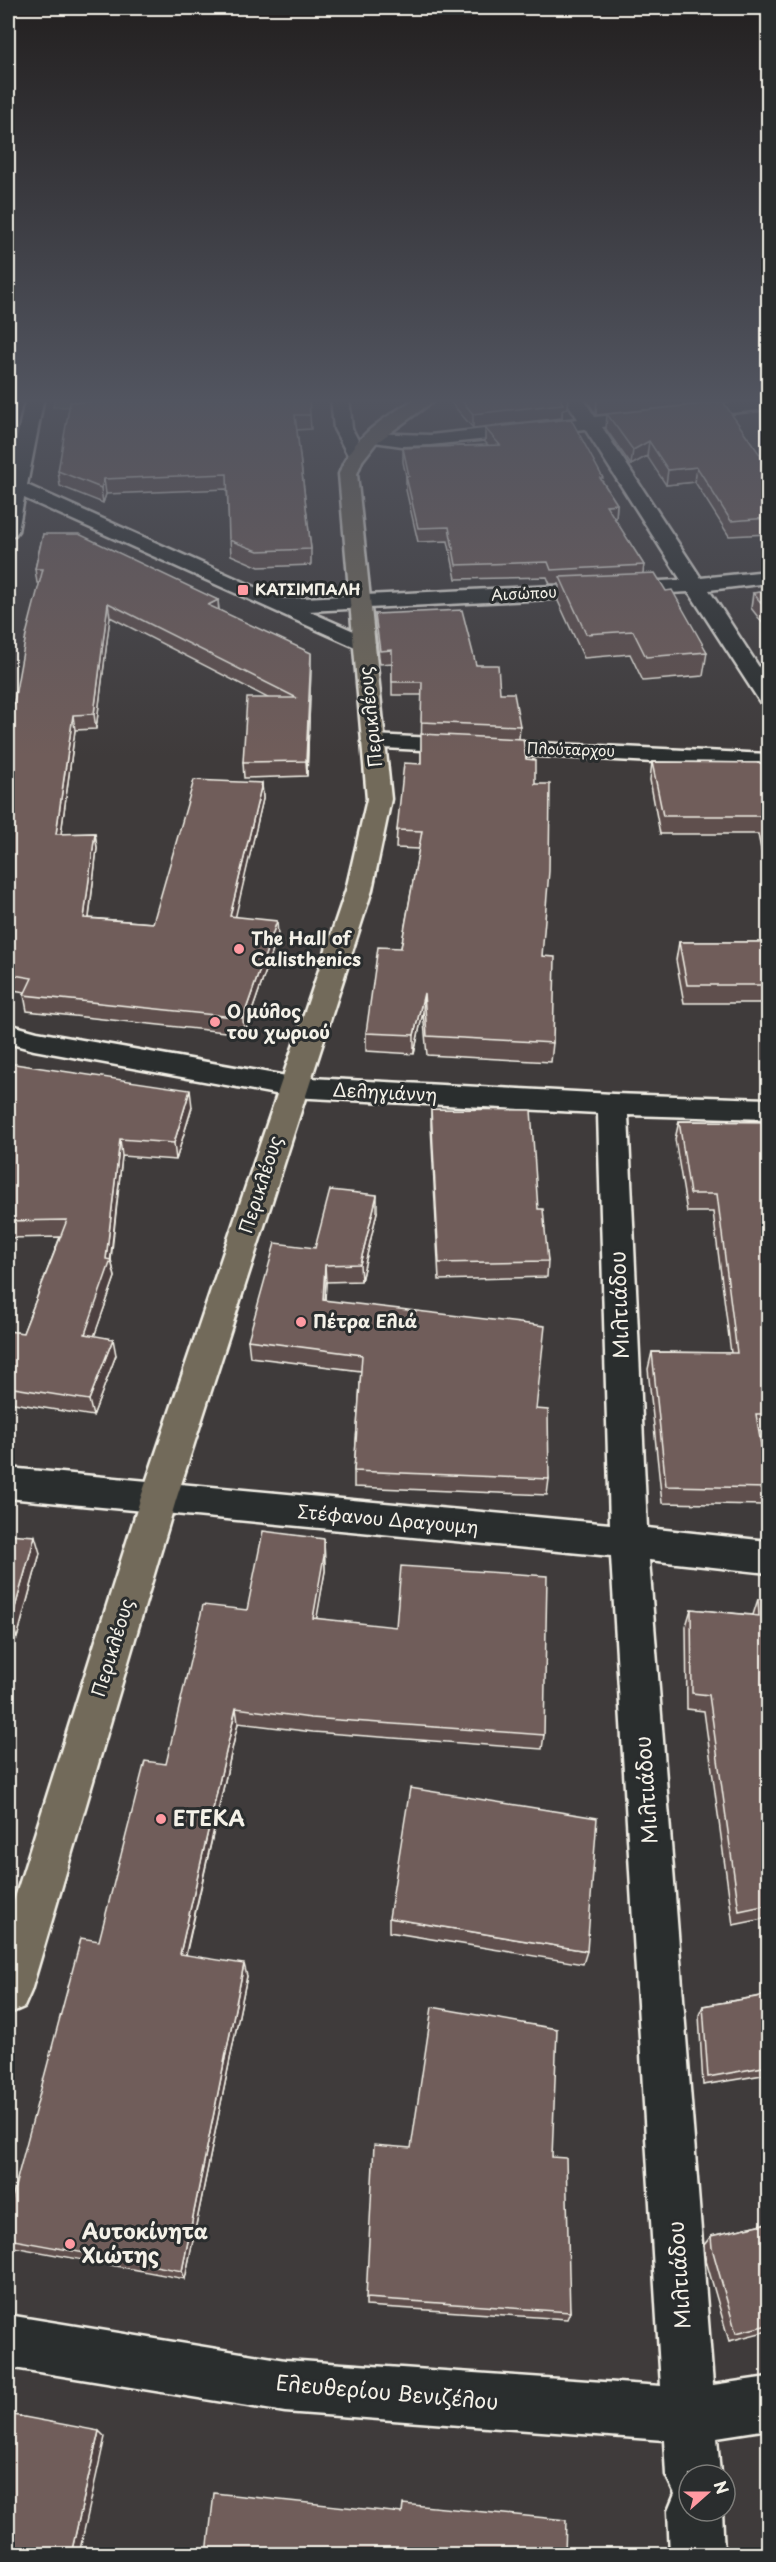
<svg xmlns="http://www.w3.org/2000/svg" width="776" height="2562" viewBox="0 0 776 2562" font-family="'Playpen Sans',sans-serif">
<rect width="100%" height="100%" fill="#3f3b3b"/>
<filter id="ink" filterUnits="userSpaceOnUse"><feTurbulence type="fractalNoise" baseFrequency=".0167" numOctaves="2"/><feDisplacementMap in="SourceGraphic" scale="12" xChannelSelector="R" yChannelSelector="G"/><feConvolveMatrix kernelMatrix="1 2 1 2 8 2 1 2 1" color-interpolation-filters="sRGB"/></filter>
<g filter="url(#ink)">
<path fill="#5c674f" stroke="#a8ac9c" stroke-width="1.5" d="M55,397h140v7l-142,3z"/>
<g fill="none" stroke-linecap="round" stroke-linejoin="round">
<defs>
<path id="minor" d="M26,397h18l-17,88 255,114 399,-19 -96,-151 -155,16 -28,1 -35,-5 -3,-4 3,-4 63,2 148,-16 -14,-22h18l13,20 173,-18v10l-166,18 99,151 67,-7v12l-59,7 59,91v23l-8,-2 -71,-110 -381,19 64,28 3,5 -3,5 -8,2 -340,-153 -6,33 -3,4 -7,2v-59z
M331,397h18l3,32 13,24 -2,4h-14l-15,-28z
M373,735l395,19v14l-403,-21 -4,-5 4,-5z
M8,1024l29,8 255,45 321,17 155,5v20l-140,-4 19,413 121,13v32l-119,-13 64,825 55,-8v52l-51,8 3,38h-31v36h33l2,43h-54l-2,-43 7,-17 -9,-19 -2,-35 -379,-28 -277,-45v-52l277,45 376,26 -50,-830 -603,-58v-30l602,56 -12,-411 -306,-16 -258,-47 -26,-7z"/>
<path id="major" d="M418,397h21l-63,46 -14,18 -5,13 34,325 -19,91 -196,610 -145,491 -7,16 -16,7v-94l132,-420 206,-610 21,-91 -28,-325c13,-39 46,-56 79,-77z"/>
</defs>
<use href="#minor" stroke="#f4f1e8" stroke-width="5"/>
<use href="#major" stroke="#f4f1e8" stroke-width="5"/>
<use href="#minor" fill="#2a2d2e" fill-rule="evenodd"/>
<use href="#major" fill="#726b5a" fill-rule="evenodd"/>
</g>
<path fill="#5f504d" stroke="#f4f1e8" stroke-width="1.5" d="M446,397h123l-1,10 -6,4v7l-89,10z
M585,397h127l-1,6 -115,12z
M209,399l101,16 1,14 -14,1 14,119v16l-52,2 -28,-12 -4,-66 -121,5 -3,9 -43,-17 -2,-15z
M607,414l161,52v68l-39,2 -34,-54 -29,3 -19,-29 -16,9 -25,-36z
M485,428l118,54 14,22 -1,14h-2l30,47 -1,8 64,79 -4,24 -60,5 -13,-27 -46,4 -26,-57 1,-17h-9l-3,-7 -91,2 -8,-38 -30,1 -12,-52v-14l-3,-14v-14l85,-3 -3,-3z
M43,534l175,66 1,10 92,58 -4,108 -63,2 -1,-16 25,-64 -158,-81 -14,112 -21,1 -14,104 34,-1 2,15 -8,70 64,5 109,-140 1,16 -28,117 43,20 -34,98 -217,-23 -3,-16 1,-3 -17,-3v-254l32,-152h-3l-2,-14z
M768,591v39l-17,-22 2,-15z
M375,614l101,51 24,28 20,33 -1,13 16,45 7,172 11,87 -2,19 -124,-7 -4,-43 -9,42 -48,-3v-18l35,-85 18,-99 -23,-1 1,-18 24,-66 1,-69h-30v-32l-12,1 -5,-37z
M652,762l116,1v122l-10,-51h-98l-10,-54z
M679,942h89v61h-84l-8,-43z
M8,1063l184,44 -16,53 -54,-4 -11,104 4,17 -21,59 22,19 -23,61 -85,-14v-71l15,2 37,-96 -52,1z
M431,1109l107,100 10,52 -1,16 -108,3 -8,-154z
M679,1121l89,1v309h-9l9,57 -5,17 -101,-2 -14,-134 4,-17 79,1 -18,-141h-26l-12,-73z
M377,1212l-16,69 -35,1 -1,18 211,109 13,70 -2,16 -193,-8v-16l7,-100 -111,-14 -2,-17 67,-92z
M8,1534l32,19 -23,85 -9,-1z
M324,1539l1,32 -9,48 228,116 -2,14 -229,-17 -75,-9 -52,232 61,21 -62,303 -177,-33v-33l91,-272 148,-331z
M758,1599l10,1v318l-35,7 -29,-214 -17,-2 -1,-83 5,-17 62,6z
M389,1918l198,33 -4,13 -194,-32z
M768,1995v79l-65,11 -4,-70 4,-9z
M552,2157l18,155 -3,7 -201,-13v-8z
M768,2223v108l-39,10 -24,-84 -1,-12 7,-9z"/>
<path fill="#4e413f" stroke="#f4f1e8" stroke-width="1.5" d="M562,397h7l-1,10 -6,4v7l-89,10v-14l87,-15z
M629,397h83l-1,6 -115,12 1,-15z
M649,441l-2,15 -16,9 2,-15z
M697,467l-2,15 -29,3 2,-15z
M104,479l2,15 -3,9 -2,-15z
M617,504l-1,14 -12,1 2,-14z
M218,600l1,15 -11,-10z
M108,603l2,14 -14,112 -2,-15z
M311,653v15l-4,108 -1,-15z
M73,715l2,15 -16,119 -3,-15z
M262,783l1,16 -31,133 -2,-16z
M95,833l2,15 -10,86 -3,-16z
M277,921l1,15 -34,98 -1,-16z
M424,993l-1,19 -9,42v-19z
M190,1090l2,17 -16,53 -2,-17z
M120,1139l2,17 -12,107 1,-3 4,17 -26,74 -4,-17 21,-75z
M377,1195v17l-16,69 -1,-17z
M325,1265l1,17 -2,35 -1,-17z
M113,1339l3,16 -23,61 -4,-16z
M35,1536l5,17 -23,85 -6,-16z
M324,1539l1,32 -11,63 -1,-16z
M236,1708l2,15 -55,243 -3,-12z
M244,1964l3,12 -62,303 -3,-8z
M99,2431l6,6 -26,117h-8z"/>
<path fill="#6f5d5a" stroke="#f4f1e8" stroke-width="1.5" d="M209,397h100l1,18h-15l16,134 -53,2 -29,-11 -2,-66 -123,5 -3,9 -43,-17 12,-69 139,-3z
M459,397h104l-3,2 3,5 -90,10z
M595,397h34l-32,3z
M723,402l45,64v52l-37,3 -34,-54 -29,3 -19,-29 -16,9 -26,-36z
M571,419l32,59h-3l17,26 -11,1 38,60 -93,5 -3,-8 -92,3 -7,-38 -31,1 -12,-52h3l-6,-28 97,-3 -15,-17z
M43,534h36l139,66 -10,5 103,48 -5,108 -63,1 4,-64h50l-189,-95 -14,111 -21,1 -17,119 39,-1 -11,85 69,5 41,-143 68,3 -32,133 47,5 -34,97 -219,-23 8,-17 -24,-4v-239l18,-100 17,-66h-8z
M655,573l11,18 6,-1 35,62 -61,5 -13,-26 -47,3 -26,-57z
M768,591v20l-15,-18z
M462,610l14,55h22l2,28h14l6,33 -99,-4 1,-40h-30v-32l-12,1 -5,-37z
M421,734l102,5 3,20 9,1v24h15l-1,87 -7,85 13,1 -2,86 -126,-7 -3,-43 -10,42 -48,-2 12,-86 23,1 21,-117 -25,-1 7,-67 17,1z
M652,762l116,1v86l-6,-33h-99z
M679,942h89v43h-81z
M8,1063l182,27 -16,53 -54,-4 -14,120 5,1 -26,74 28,5 -24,61 -81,-13v-56l15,2 44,-113 -59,1z
M431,1109l100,1 7,99h5l5,52 -109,2z
M679,1121l89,1v292h-12l12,74 -102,-2 -14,-134 85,1 -20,-159h-27z
M330,1190l47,5 -17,69 -35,1 -2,35 222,26 -9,83 12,1 1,69 -195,-8 8,-116 -114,-15 27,-97 40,5z
M263,1531l61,8v17l-11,62 83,9 5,-61 146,10 -3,159 -233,-17 -75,-10 -56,246 64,10 -62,307 -174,-32v-26l73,-275 18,3 46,-180 21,3 37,-159 44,5z
M8,1534l27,2 -24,86h-3z
M758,1599l10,1v305l-29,6 -30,-216 -17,-2 -1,-84 68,7z
M410,1788l187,30 -10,133 -198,-33z
M768,1995v71l-60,11 -5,-71z
M432,2007l125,22 -5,128 14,1 4,154 -204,-14 8,-153 37,3z
M768,2223v102l-32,8 -24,-85 -1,-12z
M8,2414l91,17 -28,123h-63z
M214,2493l188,20 1,-9 163,16 -1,34h-358z"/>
</g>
<linearGradient id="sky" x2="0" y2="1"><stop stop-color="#232020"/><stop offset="0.53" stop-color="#525560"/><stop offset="1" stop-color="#525560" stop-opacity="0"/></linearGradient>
<rect width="776" height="756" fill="url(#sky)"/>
<g fill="#ff9aa2" stroke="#2a2d2e" stroke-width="2">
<rect x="237" y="584" width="12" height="12" rx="3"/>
<circle cx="239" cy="949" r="6"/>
<circle cx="215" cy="1022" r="6"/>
<circle cx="301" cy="1322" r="6"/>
<circle cx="161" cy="1819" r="6"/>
<circle cx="70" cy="2244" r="6"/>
</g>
<g text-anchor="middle" stroke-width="6" stroke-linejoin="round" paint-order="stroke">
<g font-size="15" font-weight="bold" fill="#f4f1e8" stroke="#2a2d2e" text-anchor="start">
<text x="255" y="595">ΚΑΤΣΙΜΠΑΛΗ</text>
</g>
<g font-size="15" fill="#f4f1e8" stroke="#2a2d2e">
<text transform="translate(524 594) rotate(-3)" y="5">Αισώπου</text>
<text transform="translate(571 750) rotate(2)" y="5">Πλούταρχου</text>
</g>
<g font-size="18" fill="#f4f1e8" stroke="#2a2d2e">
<text transform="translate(371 717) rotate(-96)" y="6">Περικλέους</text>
<text transform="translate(385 1093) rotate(3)" y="6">Δεληγιάννη</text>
<text transform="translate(261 1185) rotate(-72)" y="6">Περικλέους</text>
<text transform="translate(388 1520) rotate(5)" y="6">Στέφανου Δραγουμη</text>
<text transform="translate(113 1648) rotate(-73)" y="6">Περικλέους</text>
</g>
<g font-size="18" font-weight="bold" fill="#f4f1e8" stroke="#2a2d2e" text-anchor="start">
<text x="251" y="945">The Hall of<tspan x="251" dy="21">Calisthenics</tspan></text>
<text x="227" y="1018">Ο μύλος<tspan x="227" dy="21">του χωριού</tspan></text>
<text x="313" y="1328">Πέτρα Ελιά</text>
</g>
<g font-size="21" fill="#f4f1e8" stroke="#2a2d2e">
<text transform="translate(620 1305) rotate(-92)" y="7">Μιλτιάδου</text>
<text transform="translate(647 1790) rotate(-94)" y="7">Μιλτιάδου</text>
<text transform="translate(680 2275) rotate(-94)" y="7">Μιλτιάδου</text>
<text transform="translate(387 2393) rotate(5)" y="7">Ελευθερίου Βενιζέλου</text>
</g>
<g font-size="21" font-weight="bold" fill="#f4f1e8" stroke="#2a2d2e" text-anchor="start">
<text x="173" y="1826">ΕΤΕΚΑ</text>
<text x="82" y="2239">Αυτοκίνητα<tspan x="82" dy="24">Χιώτης</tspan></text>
</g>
</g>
<rect width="776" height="2562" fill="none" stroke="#2a2d2e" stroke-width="30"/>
<rect x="15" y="15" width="746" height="2532" fill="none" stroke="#f4f1e8" stroke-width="2" filter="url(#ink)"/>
<g transform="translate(707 2493) rotate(69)"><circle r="28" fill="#2a2d2e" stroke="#7b7b78" stroke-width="1.5"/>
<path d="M0-4.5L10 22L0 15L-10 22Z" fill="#ff9aa2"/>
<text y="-9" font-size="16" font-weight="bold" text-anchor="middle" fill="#f4f1e8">N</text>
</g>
</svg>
